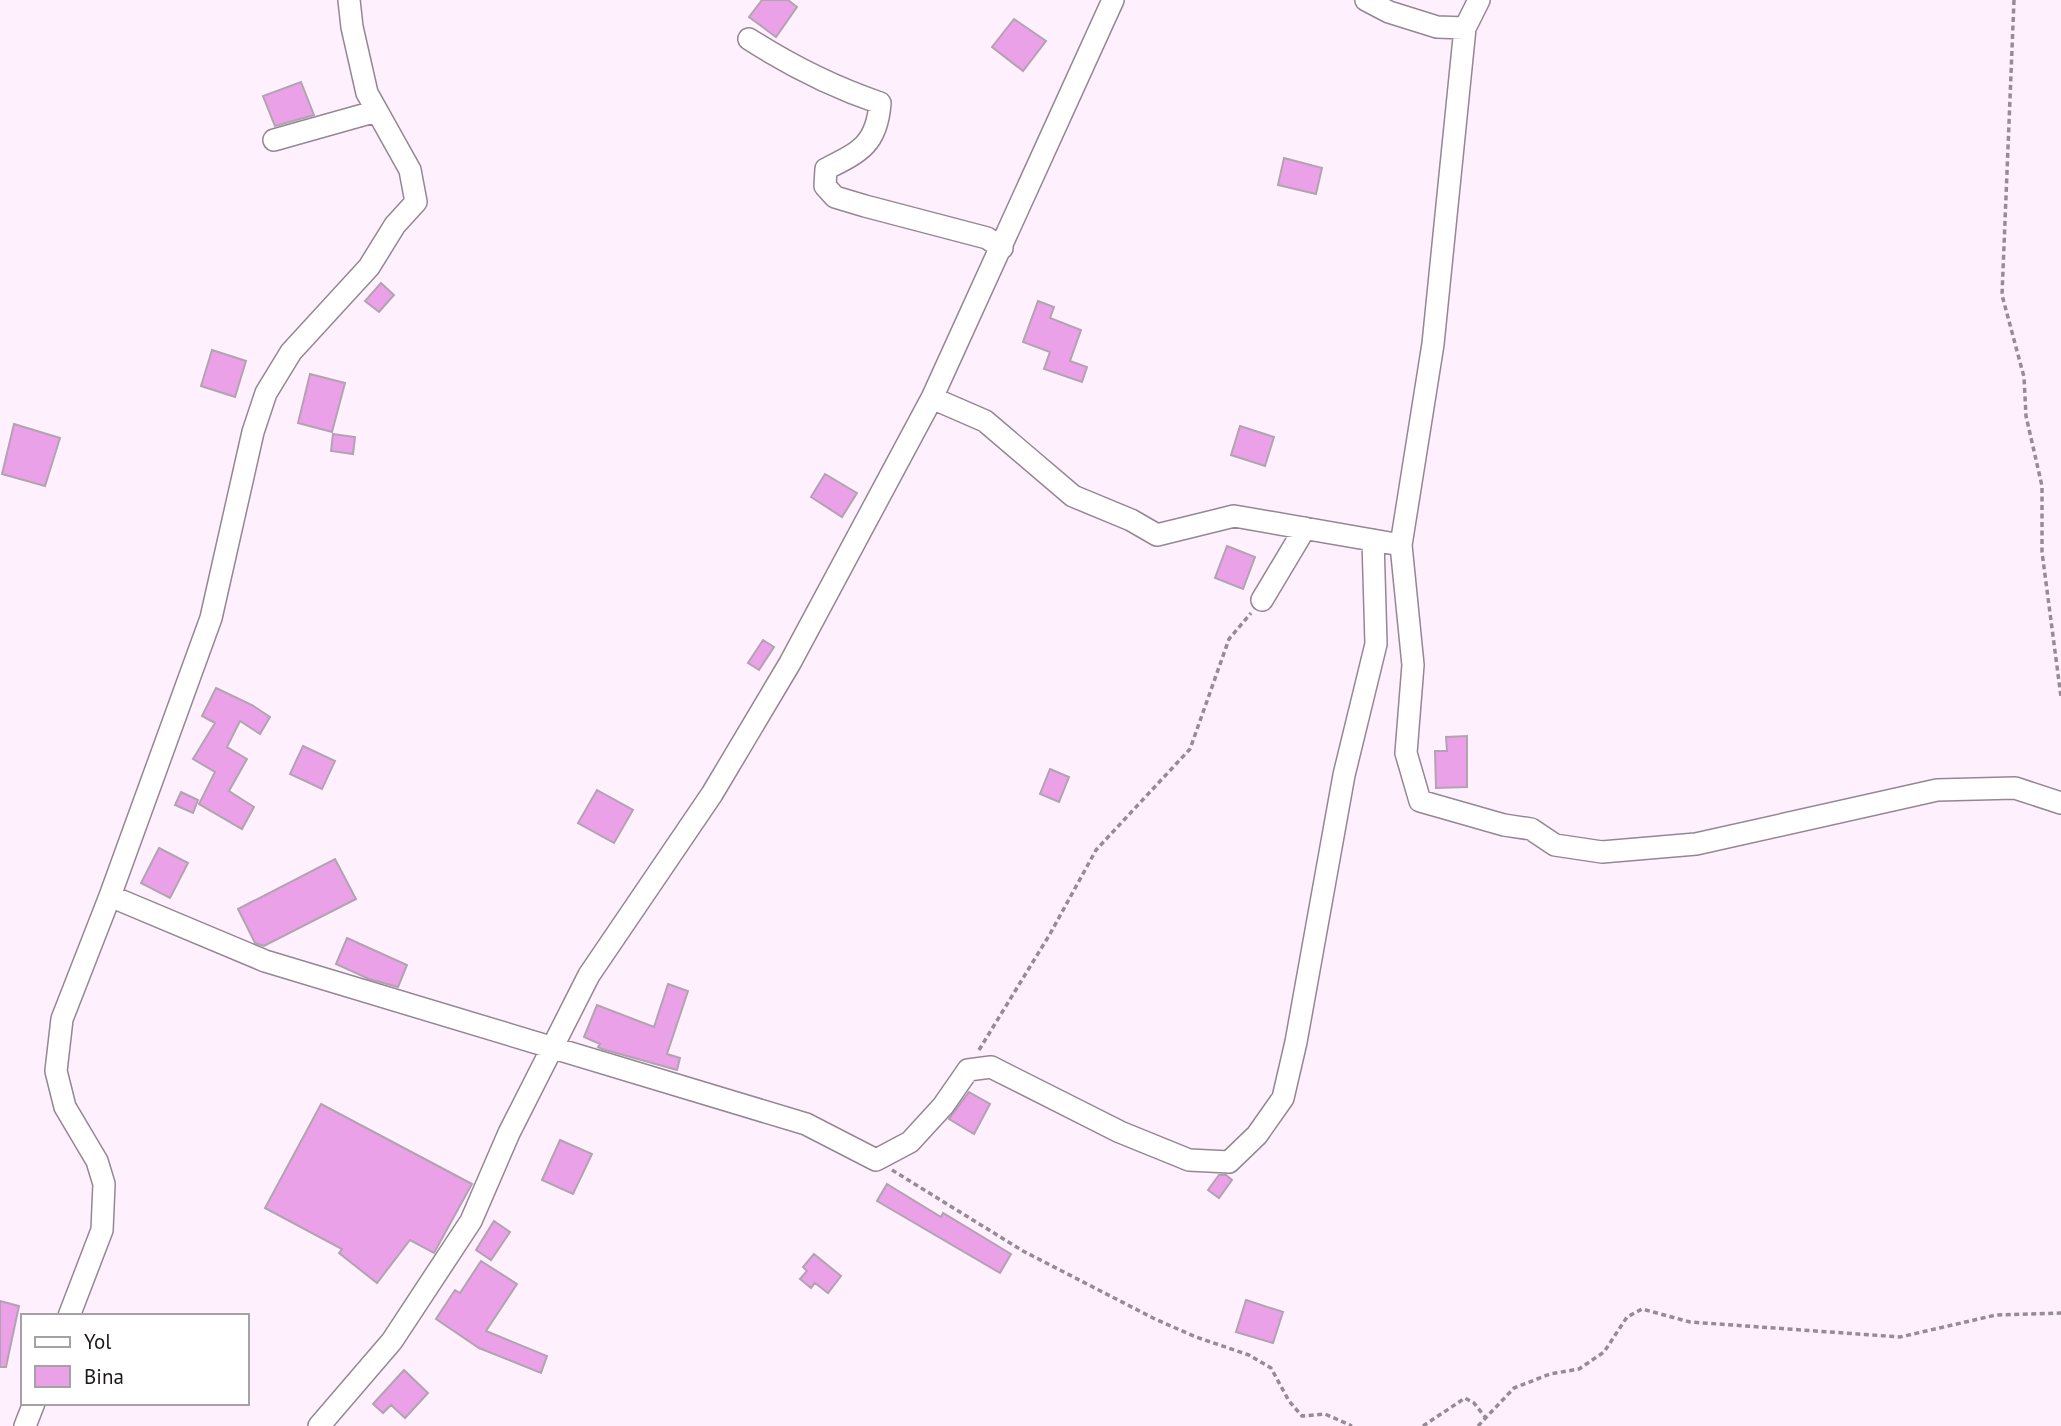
<svg xmlns="http://www.w3.org/2000/svg" width="2061" height="1426" viewBox="0 0 2061 1426" font-family="'PT Sans',sans-serif">
<rect width="100%" height="100%" fill="#fef1fd"/>
<path fill="#eaa1e7" stroke="#b2a3b1" stroke-width="2" d="M762,0h26l9,7 -21,30 -27,-20z
M1014,19l32,22 -23,30 -31,-24z
M301,82l13,33 -39,11 -12,-30z
M1284,158l38,10 -6,26 -38,-9z
M381,283l13,12 -15,17 -14,-11z
M1038,301l16,6 -4,11 31,12 -11,31 17,6 -5,15 -38,-13 6,-17 -27,-10z
M212,350l34,11 -11,36 -34,-11z
M310,374l35,9 -13,49 -34,-9z
M14,424l46,14 -15,48 -43,-12z
M1240,426l34,11 -9,29 -34,-11z
M333,434l22,3 -2,17 -22,-3z
M825,474l32,19 -15,24 -31,-20z
M1227,546l28,11 -12,32 -28,-11z
M763,640l11,7 -15,23 -11,-7z
M216,688l36,17 18,12 -10,17 -20,-13 -13,26 20,12 -18,32 25,16 -12,22 -43,-25 16,-32 -22,-13 22,-36 -13,-7z
M1467,736v51l-31,1 -1,-37h12l-1,-14z
M303,746l32,15 -13,28 -32,-15z
M1050,769l19,8 -10,25 -19,-8z
M597,790l36,20 -19,33 -36,-20z
M181,792l17,8 -5,13 -18,-8z
M159,848l29,15 -18,35 -29,-15z
M335,859l21,40 -92,47 -9,-3 -17,-34z
M347,938l60,27 -9,22 -29,-8 -33,-15z
M668,984l20,7 -21,63 13,4 -3,12 -75,-21 -4,-2 2,-3 -16,-7 13,-32 57,22z
M969,1092l21,12 -16,30 -25,-15z
M321,1104l151,80 -38,69 -24,-13 -33,43 -38,-30 3,-4 -77,-41z
M560,1140l32,14 -19,40 -31,-14z
M1219,1175h7l6,5 -13,18 -11,-8z
M887,1184l54,33 2,-4 68,41 -11,19 -123,-72z
M494,1221l16,11 -19,28 -15,-10z
M814,1254l27,22 -13,17 -13,-10 -4,5 -11,-9 7,-8 -4,-4z
M481,1261l36,23 -31,47 61,25 -6,17 -62,-25 -43,-29 19,-29 5,3z
M1246,1300l37,12 -10,31 -37,-11z
M0,1301l19,5 -13,61h-6z
M404,1370l24,23 -23,25 -14,-13 -8,8 -10,-9z"/>
<g fill="none" stroke-linecap="round" stroke-linejoin="round">
<defs>
<path id="minor" d="M349,0l3,27 15,66 43,77 6,32 -21,23 -26,42 -78,85 -25,41 -13,39 -42,186 -101,278 155,65 541,163 70,36 34,-18 33,-36 25,-36 23,-3 129,65 69,28 40,2 28,-27 26,-37 13,-56 48,-267 32,-131 -3,-104
M1366,0l23,12 48,15 28,1
M749,39c42,27 84,48 131,64 -3,41 -20,49 -54,66l-1,17 10,11 30,9 122,32 15,10
M274,140l103,-29
M932,398l53,23 88,75 58,24 26,15 77,-19 167,29 12,120 -7,88 14,48 84,24 27,4 24,16 47,7 94,-8 241,-54 78,-2 46,15
M1401,545l32,-201 32,-316 14,-28
M1262,600l43,-72
M69,1316l33,-86 2,-46 -7,-23 -32,-54 -9,-36 6,-52 48,-123
M25,1426l9,-23
M319,1426l73,-85 79,-120 38,-88 80,-158 123,-181 78,-131 142,-265 181,-398"/>
</defs>
<use href="#minor" stroke="#958694" stroke-width="24"/>
<path stroke="#968c96" stroke-width="3.5" stroke-dasharray="5 3.5" stroke-linecap="butt" d="M2014,0l-12,295 22,82 2,39 16,70v66l19,145
M979,1050l71,-116 46,-84 94,-101 39,-110 22,-26
M892,1170l131,81 132,68 41,18 53,18 22,13 18,33 13,15 23,-2 27,12
M1423,1426l42,-28 9,5 11,14
M1478,1426l36,-38 36,-14 29,-5 25,-17 23,-35 15,-8 48,13 210,15 96,-22 65,-2"/>
<use href="#minor" stroke="#fff" stroke-width="21"/>
</g>
<rect x="21" y="1314" width="228" height="91" fill="#ffffff" stroke="#a4a2a4" stroke-width="2"/>
<rect x="35" y="1337" width="35" height="10" fill="#ffffff" stroke="#a4a2a4" stroke-width="2"/>
<text x="84" y="1349" font-size="21" fill="#1c161c">Yol</text>
<rect x="35" y="1366" width="35" height="21" fill="#eaa1e7" stroke="#a4a2a4" stroke-width="2"/>
<text x="84" y="1384" font-size="21" fill="#1c161c">Bina</text>
</svg>
